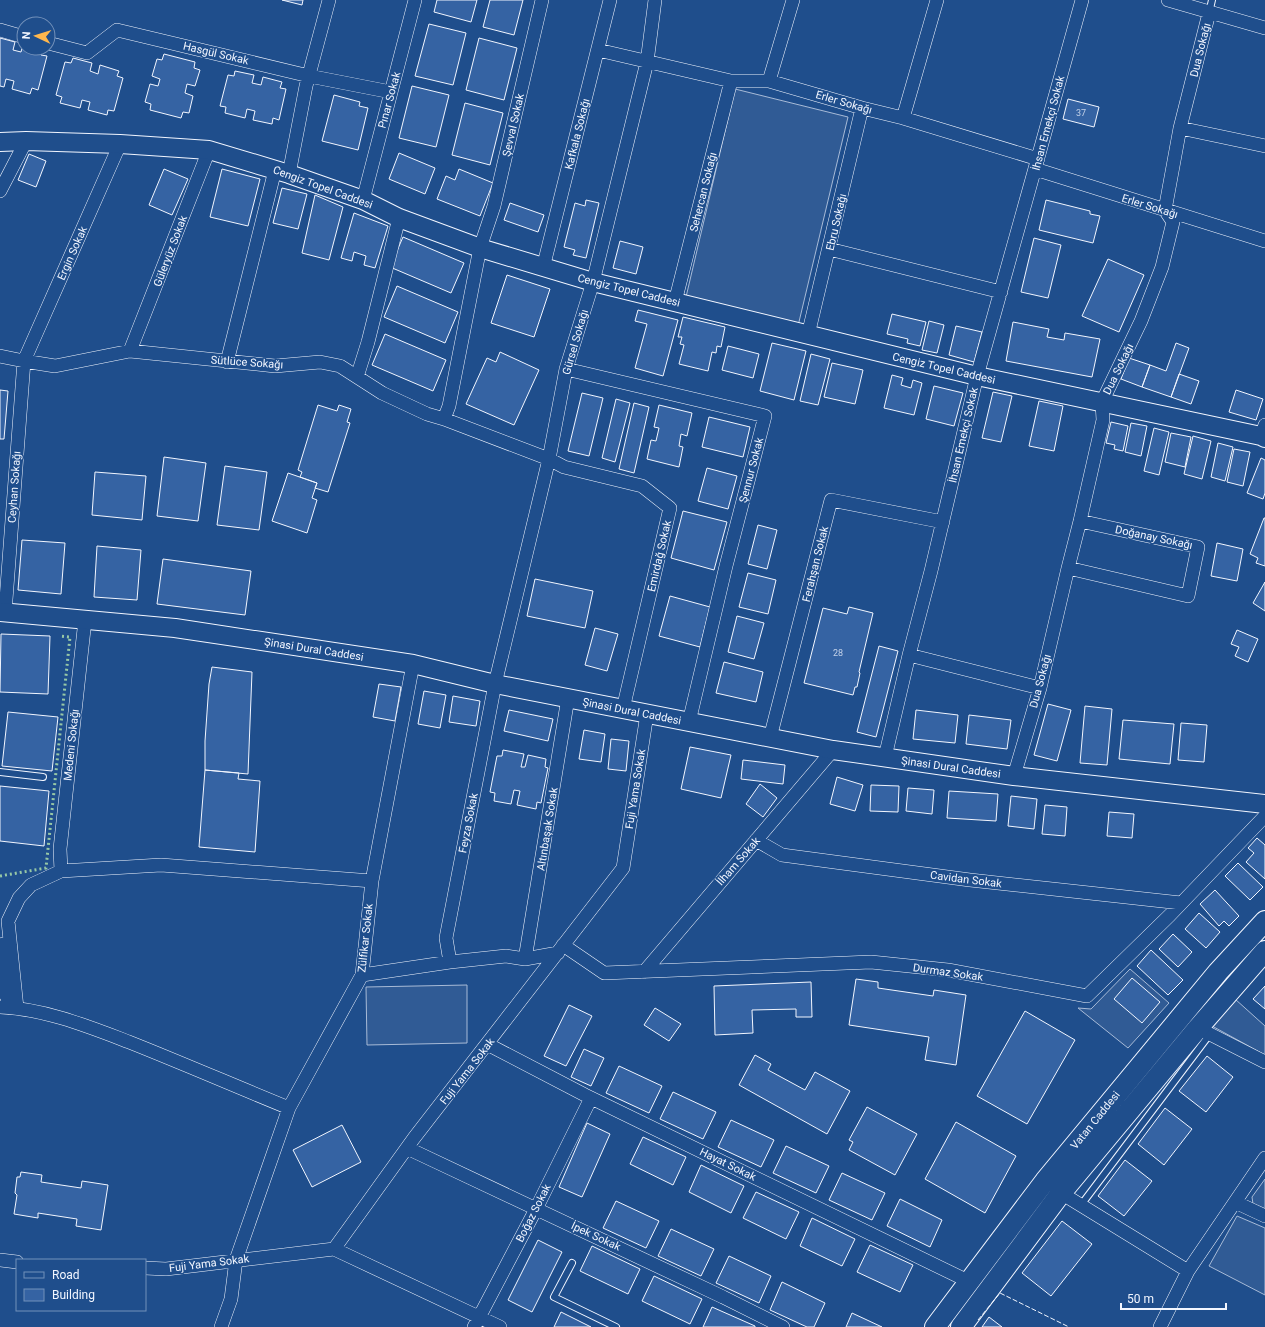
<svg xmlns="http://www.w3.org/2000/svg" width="1265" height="1327" viewBox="0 0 1265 1327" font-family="Roboto,sans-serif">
<rect width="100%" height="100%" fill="#1f4e8c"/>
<path fill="#305b95" stroke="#a8bbd7" d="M735,89l113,28 -50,209 -112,-29z
M1130,969l39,34 -41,45 -50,-40 13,1z
M467,985v58l-100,2 -1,-58z
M1235,999l30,27v29l-53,-29z
M1265,1179v30l-12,-5 -1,-7z
M1237,1216l28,12v67l-56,-29z"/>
<path fill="#3563a3" stroke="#f2f6ff" d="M282,0h21l-1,5z
M437,0h40l-6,22 -37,-10z
M490,0h33l-9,35 -31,-8z
M429,24l37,9 -13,52 -38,-9z
M0,38l15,4 -2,8 8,2 2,-8 1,4 18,1 -1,6 6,1 -9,34 -6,-2 -2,6 -18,-5 2,-8 -8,-2 -2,8 -4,-1z
M479,38l38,10 -13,52 -38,-10z
M164,54l31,8 -1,6 6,2 -5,16 -8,-2 -2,9 8,3 -4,17 -6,-1 -2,6 -31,-8 1,-6 -6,-2 5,-18 8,2 2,-7 -8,-3 5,-17 5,1z
M73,58l19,5 -2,8 8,3 2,-9 19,6 -2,5 6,2 -9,33 -6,-1 -1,5 -19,-5 2,-8 -8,-2 -2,8 -20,-5 2,-6 -6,-2 9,-33 6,1z
M235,71l19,4 -2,8 9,2 2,-8 19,5 -2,6 6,1 -7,31 -6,-2 -1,6 -19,-4 2,-9 -8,-2 -2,9 -20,-5 1,-6 -6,-1 8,-31 6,1z
M412,86l37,9 -13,52 -37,-9z
M334,95l26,7 -1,4 9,2 -10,42 -36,-9z
M1068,99l31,8 -5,20 -31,-8z
M465,103l38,10 -13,52 -38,-10z
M399,153l36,15 -10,26 -36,-15z
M29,154l17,7 -10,26 -18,-7z
M164,169l24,10 -16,36 -23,-10z
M222,169l38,10 -12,47 -38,-9z
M459,169l34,14 -13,33 -43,-17 9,-23 9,4z
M282,188l25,6 -9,35 -25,-6z
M315,195l28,12 -14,53 -27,-7z
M586,200l13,3 -13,55 -13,-3 2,-5 -11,-3 11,-44 10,3z
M1046,200l44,11v3l10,2 -7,27 -54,-13z
M510,203l34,12 -6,17 -34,-12z
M354,213l34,13 -13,42 -11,-3 2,-9 -12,-4 -2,9 -11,-3z
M403,237l61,26 -13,30 -61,-26z
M1034,238l27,7 -13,53 -27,-6z
M620,241l23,6 -7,27 -23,-6z
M1108,259l36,16 -25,57 -37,-16z
M507,275l43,14 -16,48 -43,-14z
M397,286l61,26 -13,31 -61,-26z
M638,310l40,10 -15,56 -28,-8 12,-44 -12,-3z
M892,314l34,8 -6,24 -13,-3 1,-4 -21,-5z
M683,317l42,10 -4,20 -4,-1 -1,7 -4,-1 -4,19 -29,-7 5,-19 -4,-1 2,-7h-4z
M929,321l15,4 -7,28 -15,-3z
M1013,322l36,7 -2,8 17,3 1,-7 35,6 -8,38 -86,-16z
M956,326l26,6 -8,30 -25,-7z
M385,334l61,26 -13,31 -61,-26z
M772,343l34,8 -12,49 -34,-9z
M1176,343l13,5 -18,49 -29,-10 8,-22 16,6z
M728,346l31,8 -6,24 -31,-8z
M500,352l39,18 -25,55 -48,-21 21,-46 9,4z
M811,354l19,5 -12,46 -18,-4z
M1129,358l21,7 -8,22 -21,-8z
M832,363l31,7 -8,34 -31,-7z
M1179,374l20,7 -8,23 -20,-7z
M892,375l11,3 -2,7 10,3 2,-8 9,3 -8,32 -30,-7z
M934,386l29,7 -9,33 -28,-7z
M0,390l8,1 -4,48h-4z
M1236,390l27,9 -7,21 -27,-8z
M993,392l19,4 -11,46 -19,-4z
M582,393l21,5 -14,58 -21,-5z
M616,399l14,4 -15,59 -13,-4z
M1039,401l24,5 -9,45 -25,-5z
M634,403l15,4 -15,66 -15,-4z
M318,405l19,6 2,-6 12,4 -4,13 3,1 -22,69 -13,-4 2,-5 -17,-6 2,-5 -4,-2z
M659,405l33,8 -5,23 -6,-2 -2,12 4,1 -4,20 -32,-8 4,-19 5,1 3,-13 -5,-1z
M709,417l41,10 -7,30 -41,-10z
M1111,422l17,4 -5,25 -9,-2 1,-4 -9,-2z
M1131,423l16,3 -6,30 -16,-4z
M1154,428l15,4 -10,43 -15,-4z
M1171,433l20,4 -6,30 -20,-5z
M1193,436l18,5 -9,38 -18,-5z
M1218,443l15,4 -8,34 -14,-4z
M1234,449l16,3 -7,34 -16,-4z
M164,457l42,6 -8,58 -41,-5z
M1261,458l4,2v33l-2,6 -16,-6z
M225,466l42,6 -8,58 -42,-5z
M707,468l30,8 -9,33 -30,-8z
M95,472l51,4 -4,44 -50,-5z
M288,473l29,10 -5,15 5,2 -10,33 -35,-12z
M683,511l44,11 -13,48 -43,-12z
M1264,518h1v48l-9,-3 2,-5 -8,-4z
M758,525l19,5 -10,39 -19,-5z
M22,540l43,3 -4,51 -43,-4z
M1217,543l26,6 -6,32 -26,-5z
M97,546l44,4 -4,50 -43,-3z
M163,559l88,12 -6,44 -88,-11z
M748,573l28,7 -8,34 -29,-7z
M535,579l58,12 -8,37 -58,-12z
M1265,582v29l-12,-8z
M670,596l40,11 -10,40 -41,-11z
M849,607l24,6 -14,59 1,1 -3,14h-2l-2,8 -49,-12 19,-75 24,6z
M737,616l27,7 -10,36 -26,-7z
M595,628l23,6 -11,37 -22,-6z
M1237,630l21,9 -10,23 -13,-6 4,-9 -8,-3z
M1,634l49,2 -2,58 -48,-2z
M879,646l19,5 -22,86 -19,-5z
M724,662l39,10 -7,30 -40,-9z
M212,667l40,5 -4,102 -43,-4v-29l4,-57z
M379,684l22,3 -6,34 -22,-4z
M424,691l22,4 -6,33 -22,-4z
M453,696l27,5 -4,25 -27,-4z
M1048,704l23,6 -14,51 -23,-6z
M1085,706l27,3 -5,56 -27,-2z
M509,710l44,9 -5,22 -44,-10z
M916,710l42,5 -3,28 -42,-4z
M8,712l50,5 -6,54 -50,-5z
M969,715l42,5 -4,29 -41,-5z
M1123,720l51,4 -4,40 -51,-5z
M1181,723l26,2 -3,37 -26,-2z
M584,730l21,4 -4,28 -22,-3z
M611,739l18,2 -3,30 -18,-2z
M690,747l41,8 -10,43 -40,-9z
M503,750l21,4 -3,13h4l3,-12 18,4 -1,8 3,1 -7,35 -4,-1 -1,7 -19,-4 3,-14 -6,-1 -3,14 -17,-3 1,-8 -5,-1 7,-36h5z
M743,760l42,5 -2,19 -42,-5z
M205,770l34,3 -1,6 22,2 -5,71 -56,-5z
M837,777l26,8 -8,26 -25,-7z
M760,784l17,14 -14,19 -17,-13z
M871,785l28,1 -1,26 -28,-1z
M0,786l49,5 -5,55 -44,-5z
M908,788l26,2 -2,24 -26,-3z
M949,791l49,3 -2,27 -49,-3z
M1011,796l26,3 -3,30 -26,-3z
M1045,805l22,2 -2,29 -23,-2z
M1109,812l25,2 -2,24 -25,-2z
M1257,838l8,7v34l-19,-17 8,-9 -6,-5z
M1238,863l25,24 -13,13 -25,-24z
M1215,890l24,26 -10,10 -5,-5 -5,5 -19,-22z
M1199,913l21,19 -14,16 -21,-19z
M1173,934l19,18 -14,15 -19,-18z
M1151,950l32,30 -15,15 -31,-29z
M1132,978l28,24 -18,21 -28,-24z
M856,979l22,3v6l55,8 1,-6 32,5 -10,70 -31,-5 4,-23 -80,-12z
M811,982l1,35h-16v-8l-44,1 1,23 -38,2 -1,-49z
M1265,986v23l-12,-10z
M569,1005l23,11 -26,50 -22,-10z
M655,1008l26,16 -12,17 -25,-16z
M1025,1011l50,29 -48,84 -50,-28z
M584,1049l20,9 -13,28 -20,-9z
M755,1055l16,9 -3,6 37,20 10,-18 35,19 -23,43 -88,-49z
M1207,1056l26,21 -27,35 -27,-21z
M619,1066l43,20 -13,27 -43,-20z
M673,1092l43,20 -13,27 -43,-20z
M867,1107l50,27 -22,41 -46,-25 4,-8 -4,-2z
M1165,1108l27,21 -28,36 -26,-21z
M731,1120l43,20 -13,27 -43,-20z
M956,1122l60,34 -31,57 -60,-34z
M587,1123l23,11 -28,63 -23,-10z
M342,1125l19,37 -49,25 -19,-37z
M643,1137l43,20 -13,28 -43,-21z
M786,1146l43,20 -13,27 -43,-20z
M1125,1160l27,21 -28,35 -26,-20z
M701,1165l43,21 -13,27 -42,-21z
M21,1172l21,3 -1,7 40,6 1,-7 26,4 -7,45 -25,-4 1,-7 -39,-6v5l-24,-4 3,-19 -2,-2 2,-16h3z
M842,1173l43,20 -13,27 -43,-20z
M756,1192l43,20 -13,27 -43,-21z
M900,1199l42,21 -12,27 -43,-21z
M616,1201l43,20 -13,27 -43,-20z
M812,1218l43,21 -13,27 -42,-20z
M1062,1221l30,23 -41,52 -29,-23z
M671,1229l43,20 -13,27 -43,-20z
M538,1240l24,12 -30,60 -24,-12z
M870,1245l43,20 -13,27 -43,-20z
M592,1246l48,23 -12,25 -48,-23z
M729,1256l42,20 -12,27 -43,-20z
M654,1276l48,23 -12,25 -48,-23z
M782,1282l43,21 -11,24h-7l-37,-17z
M712,1307l43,19v1h-52z
M561,1312l30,15h-37z
M852,1313l30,14h-36z
M989,1317l13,10h-20z"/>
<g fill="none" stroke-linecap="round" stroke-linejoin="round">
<defs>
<path id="lane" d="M1209,13l3,-13
M0,772l43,5
M1081,1205l129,-171
M572,1263l-18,34 62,30"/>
<path id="street" d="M1168,0l97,28
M0,30l24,7
M48,43l39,10 30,-23 192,46 82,16
M598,50l133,31h38l93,27 41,10 135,41
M769,81l24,-81
M903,118l34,-118
M1180,128l85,18
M1035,169l230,72
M289,174l17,-88 23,-86
M0,191l26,-50
M363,200l52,-200
M829,249l172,43
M543,268l67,-268
M675,302l56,-221
M808,335l54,-227
M130,351l79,-201
M0,356l24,5 31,5 75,-15 145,15 45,-4 20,4 42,27 45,21 17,5 105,40 15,8 78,19 28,22 -47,201
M227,362l48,-192
M566,369l199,47 -39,150 -37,156
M357,377l11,-35 31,-124
M444,419l5,-13 31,-158 14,-42 48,-206
M1261,436l4,-11
M1068,568l120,28 10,-49 -118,-26
M5,613l19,-252 96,-217
M909,655l131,33
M770,738l61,-238 112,22
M885,757l24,-102 22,-84 46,-195 105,-376
M1014,776l26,-88 28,-120 12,-47 23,-101 -1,-18 39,-81 21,-54 11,-45 -8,-12 15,-82 29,-115
M756,840l26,15 188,25 211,23
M61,871l-1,-22 25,-229
M563,945l41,28 267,-11 77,8 139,26 83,-81 95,-99
M525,959l43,-261
M450,962l-4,-24 49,-254 54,-225 17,-90 27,-87 54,-220 8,-62
M644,972l189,-222
M362,975l88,-13 56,-6 19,3 33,-6
M6,996l-4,-30 1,-22h3
M0,1007c45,2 87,19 129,35 53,21 106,44 160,66
M17,1008l-9,-87 11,-23 12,-13 30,-14 100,-6 211,16
M1198,1028l67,34
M487,1044l98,51 385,187
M407,1148l316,149 60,30
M1061,1193l127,78
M1235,1202l30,14
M334,1249l166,78
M0,1260l17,2
M145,1268l21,1 168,-20 80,-111 209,-270 24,-154
M221,1327l10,-28 5,-39 53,-152 73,-133 10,-94 41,-217
M474,1327l62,-118 55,-111
M1160,1327l28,-56 77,-113"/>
<path id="secondary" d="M0,142l26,-1 94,3 89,6 80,24 74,26 36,18 81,30 113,34 384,94 284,60 4,2
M0,612l175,16 238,36 82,20 338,66 181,26 251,28"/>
<path id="primary" d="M935,1327l110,-146 173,-209 47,-51
M961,1327l100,-134 137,-165 67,-77"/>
</defs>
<use href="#lane" stroke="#f2f6ff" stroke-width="8"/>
<use href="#street" stroke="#f2f6ff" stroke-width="14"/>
<use href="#secondary" stroke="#f2f6ff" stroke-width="20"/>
<use href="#primary" stroke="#f2f6ff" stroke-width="22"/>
<use href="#lane" stroke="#1f4e8c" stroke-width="6"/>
<use href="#street" stroke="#1f4e8c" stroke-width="13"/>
<use href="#secondary" stroke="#1f4e8c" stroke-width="18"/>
<use href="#primary" stroke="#1f4e8c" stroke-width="20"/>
<path stroke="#97c8a6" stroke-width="3" stroke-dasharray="2 3" stroke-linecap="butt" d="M0,876l46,-8 24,-231 -10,-1"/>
<path stroke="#f2f6ff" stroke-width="1" stroke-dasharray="5 2" stroke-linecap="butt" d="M978,1320l22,-27 69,34"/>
</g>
<g text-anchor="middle" stroke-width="3" stroke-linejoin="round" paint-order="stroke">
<g font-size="9" fill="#c3d1e8">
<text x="1081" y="116">37</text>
<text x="838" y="656">28</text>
</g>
<g font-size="11" fill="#f2f6ff" stroke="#1f4e8c">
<text transform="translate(1200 50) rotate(-76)" y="4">Dua Sokağı</text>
<text transform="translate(216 53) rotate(13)" y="4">Hasgül Sokak</text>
<text transform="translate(389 100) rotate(-75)" y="4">Pınar Sokak</text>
<text transform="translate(844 102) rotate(16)" y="4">Erler Sokağı</text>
<text transform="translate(1048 123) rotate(-75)" y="4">İhsan Emekçi Sokak</text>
<text transform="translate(513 125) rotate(-77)" y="4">Şevval Sokak</text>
<text transform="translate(577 134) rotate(-76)" y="4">Kafkala Sokağı</text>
<text transform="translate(323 187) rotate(20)" y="4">Cengiz Topel Caddesi</text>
<text transform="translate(703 192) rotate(-76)" y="4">Sehercan Sokağı</text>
<text transform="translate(1150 206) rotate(17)" y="4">Erler Sokağı</text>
<text transform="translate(836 222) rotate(-77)" y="4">Ebru Sokağı</text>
<text transform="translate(170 251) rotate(-69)" y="4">Güleryüz Sokak</text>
<text transform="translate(72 253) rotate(-66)" y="4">Ergin Sokak</text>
<text transform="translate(629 290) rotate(14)" y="4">Cengiz Topel Caddesi</text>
<text transform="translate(575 342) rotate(-74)" y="4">Gürsel Sokağı</text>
<text transform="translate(247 362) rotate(4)" y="4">Sütlüce Sokağı</text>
<text transform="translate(944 368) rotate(13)" y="4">Cengiz Topel Caddesi</text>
<text transform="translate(1118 369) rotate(-64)" y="4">Dua Sokağı</text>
<text transform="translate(963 435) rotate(-77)" y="4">İhsan Emekçi Sokak</text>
<text transform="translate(751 470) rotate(-75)" y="4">Şennur Sokak</text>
<text transform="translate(14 487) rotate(-86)" y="4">Ceyhan Sokağı</text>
<text transform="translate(1154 537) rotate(12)" y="4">Doğanay Sokağı</text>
<text transform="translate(659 556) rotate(-77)" y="4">Emirdağ Sokak</text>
<text transform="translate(815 564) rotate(-76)" y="4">Ferahşan Sokak</text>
<text transform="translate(314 649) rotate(9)" y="4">Şinasi Dural Caddesi</text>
<text transform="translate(1040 681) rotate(-75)" y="4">Dua Sokağı</text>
<text transform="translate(632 711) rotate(11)" y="4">Şinasi Dural Caddesi</text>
<text transform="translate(71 745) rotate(-84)" y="4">Medeni Sokağı</text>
<text transform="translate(951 767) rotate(8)" y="4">Şinasi Dural Caddesi</text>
<text transform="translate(635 789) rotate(-81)" y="4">Fuji Yama Sokak</text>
<text transform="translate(468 823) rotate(-79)" y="4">Feyza Sokak</text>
<text transform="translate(547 829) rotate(-81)" y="4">Altınbaşak Sokak</text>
<text transform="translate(738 861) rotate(-49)" y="4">İlham Sokak</text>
<text transform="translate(966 879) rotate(7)" y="4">Cavidan Sokak</text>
<text transform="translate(365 938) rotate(-84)" y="4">Zülfikar Sokak</text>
<text transform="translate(948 972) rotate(8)" y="4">Durmaz Sokak</text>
<text transform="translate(467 1071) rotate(-52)" y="4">Fuji Yama Sokak</text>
<text transform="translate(1095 1120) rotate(-51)" y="4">Vatan Caddesi</text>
<text transform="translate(728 1164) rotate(26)" y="4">Hayat Sokak</text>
<text transform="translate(533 1213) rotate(-63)" y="4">Boğaz Sokak</text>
<text transform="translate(596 1236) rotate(25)" y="4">İpek Sokak</text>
<text transform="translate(209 1263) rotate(-7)" y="4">Fuji Yama Sokak</text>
</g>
</g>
<rect x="16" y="1259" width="130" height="52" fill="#1f4e8c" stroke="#7391ba"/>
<rect x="24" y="1272" width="20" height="6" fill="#1f4e8c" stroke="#7391ba"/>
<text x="52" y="1279" font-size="12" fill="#f2f6ff">Road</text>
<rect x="24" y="1289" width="20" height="12" fill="#3563a3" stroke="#7391ba"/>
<text x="52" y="1299" font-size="12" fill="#f2f6ff">Building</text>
<g transform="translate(36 36) rotate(274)"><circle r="19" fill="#1f4e8c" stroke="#7391ba"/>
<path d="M0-3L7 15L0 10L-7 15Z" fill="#ffb74d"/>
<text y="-6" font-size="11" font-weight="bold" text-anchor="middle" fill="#f2f6ff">N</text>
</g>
<path d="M1121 1303v6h105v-6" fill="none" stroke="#f2f6ff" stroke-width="2"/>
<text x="1127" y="1303" font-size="12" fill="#f2f6ff" stroke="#1f4e8c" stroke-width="3" paint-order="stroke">50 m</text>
</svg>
